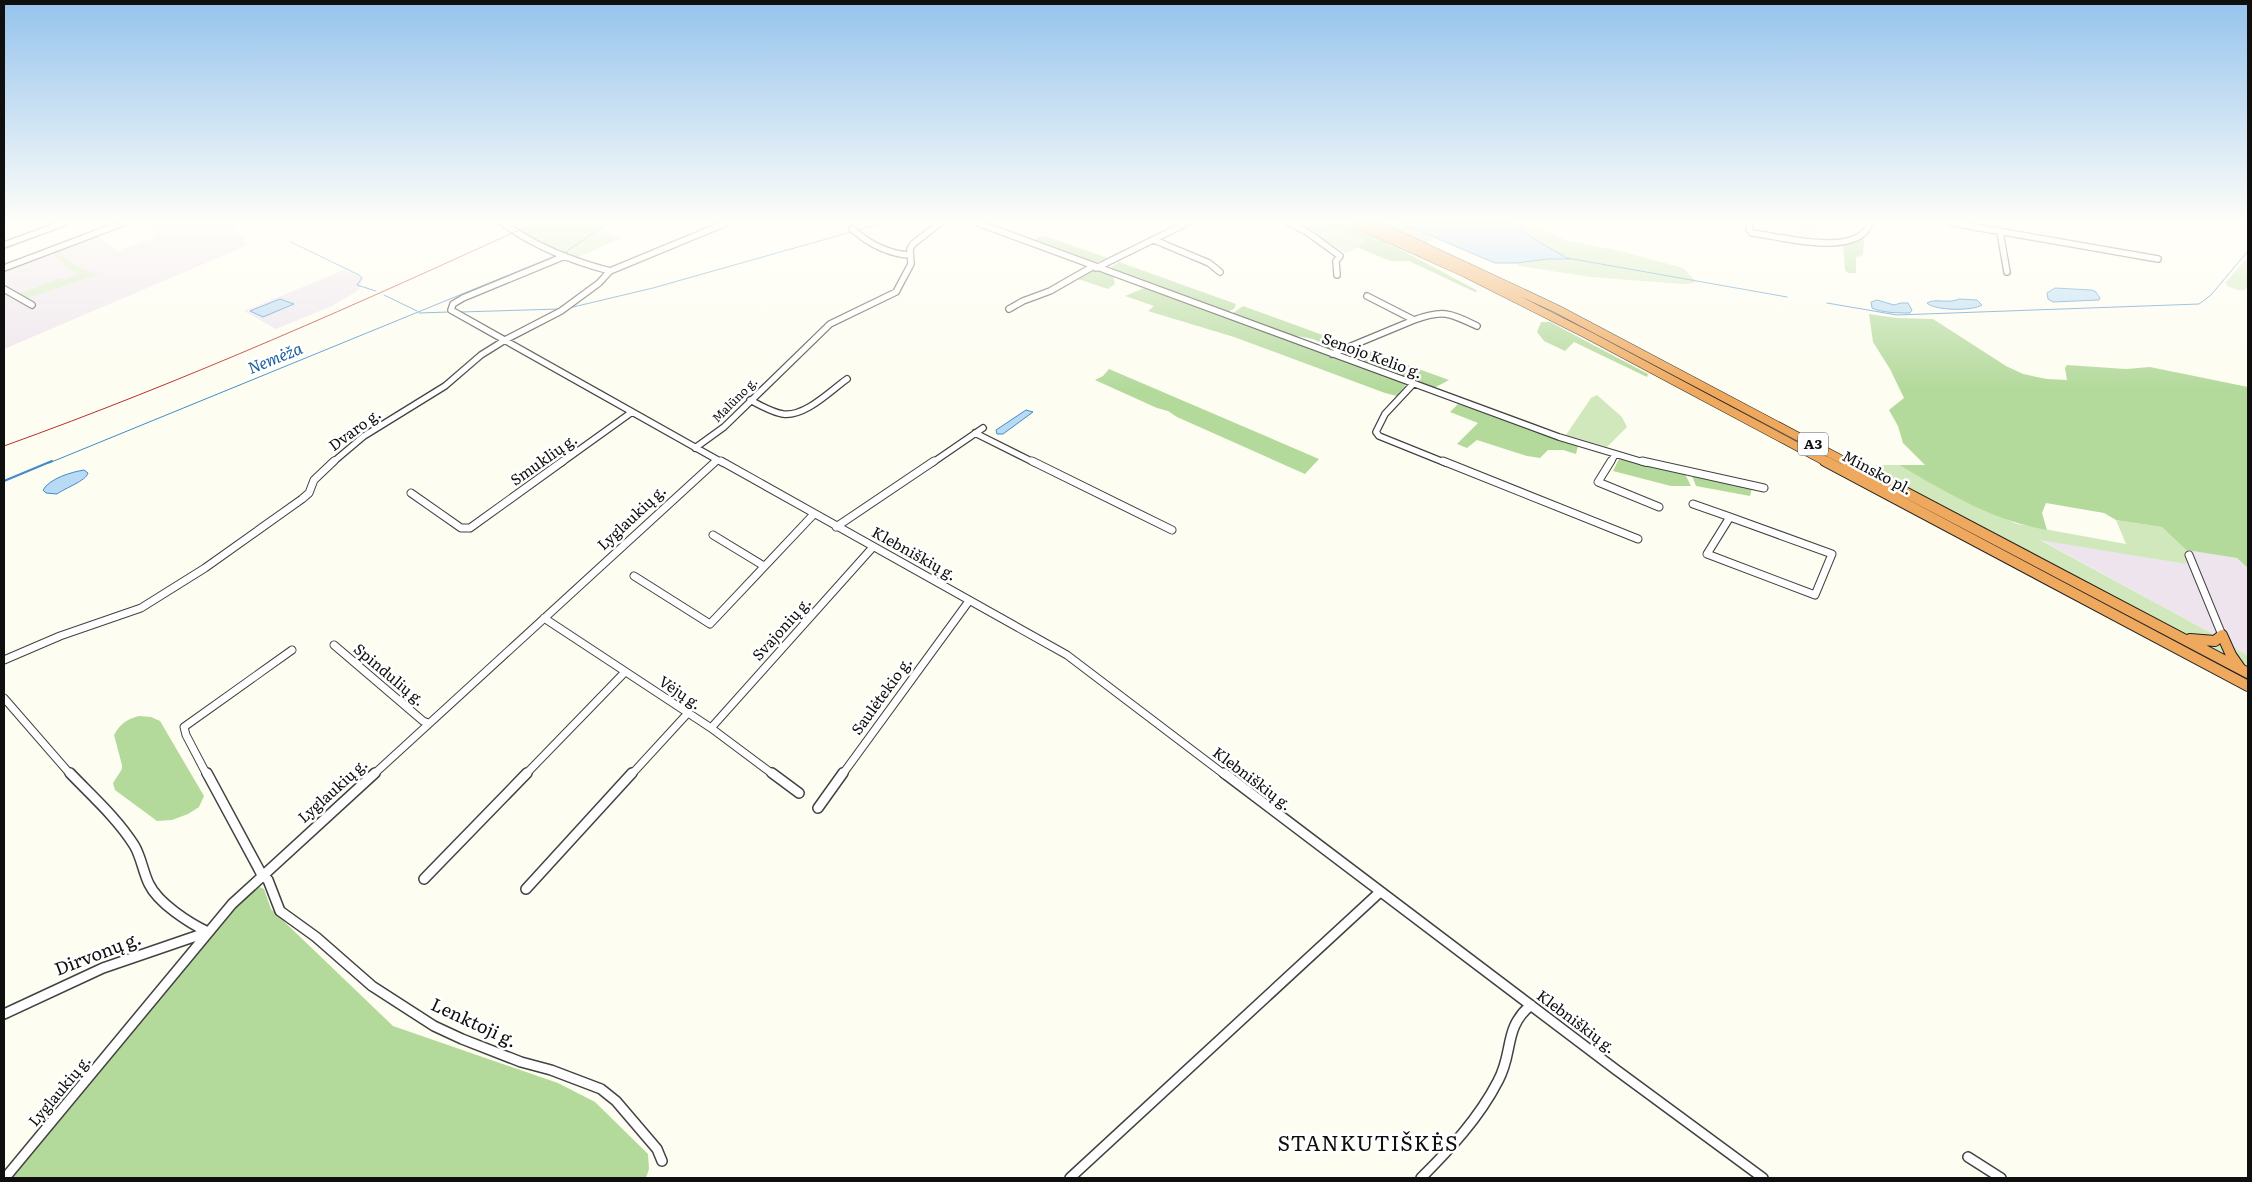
<svg xmlns="http://www.w3.org/2000/svg" width="2252" height="1182" viewBox="0 0 2252 1182" font-family="Literata,serif">
<rect width="100%" height="100%" fill="#fefdf1"/>
<path fill="#ede4ed" d="M140,223h91l17,22 -244,104v-79l93,-35 21,16 41,-16z
M344,270l19,8 -4,12 -27,16 -56,23 -32,-18z
M2039,539l147,25v-14l51,8 11,10v88l-37,-23z"/>
<path fill="#f4f3d2" d="M1797,223h23l-2,15 -20,-1 -3,-3z"/>
<path fill="#d0e8bb" d="M537,223h73l-9,7 20,8 -45,20 -57,-26z
M1304,223h17l46,19 -21,11 -42,-25 3,-2z
M1378,223h23l34,16 -10,5z
M1514,223l15,2 36,15 55,11 63,17 12,12 -1,3 -12,1 -92,-7 -71,-11 -3,-3 32,-4 19,1v-3l-26,-13z
M58,250c13,13 22,20 41,24l-71,24 -9,-4 42,-16 4,2 12,-5 -26,-23z
M2248,260v26l-3,4h-8l-10,-4 -1,-4 18,-21z
M1597,395l25,22 5,10 -20,20 -41,-12 25,-37z
M1881,465h18l54,30 64,29 109,20 -10,-24 46,7 24,23v14l-146,-24 171,93 37,23v12l-377,-197z"/>
<path fill="#b3d99b" d="M1321,223h23l33,14 101,54 -3,1 -66,-31h-19l-33,-14 9,-6z
M1045,236l63,22 -11,4h-7l-55,-21 3,-4z
M1862,238l2,1 -1,16 -7,2v16h-8l-3,-3 -2,-26z
M1119,262l117,42 -2,5 -10,4 -114,-43v-2z
M1091,269l22,7 2,8 -7,5 -33,-11z
M1144,288l263,95 -10,13 -12,-3 -151,-56 -86,-26 6,-5 -29,-10z
M1243,306l107,39 -14,6 -7,-1c-10,-15 -36,-13 -51,-17 -16,-5 -32,-12 -48,-18z
M1869,314l28,4 36,1 73,47 17,8 24,5 20,1 -2,-12 2,-3 59,4 24,-2 98,20v181l-11,-10 -51,-8 -24,-23 -46,-7 -12,-7 -58,-10 -4,10 5,17c-52,-8 -103,-39 -148,-65h26l-22,-22 -5,-17 -9,-16 15,-12 -14,-29 -17,-27z
M1541,322h9l98,52 -1,3 -73,-35 -9,9 -21,-10 -7,-9z
M1355,346l94,34 -15,8 -85,-30 -7,-5z
M1109,369l210,90 -14,15 -128,-57 -9,-6 -11,-3 -62,-28 8,-4z
M1458,404l120,42 -2,8 -13,-4h-15l-8,8 -13,-2 -50,-16 -10,8 -10,-4 21,-21 -28,-11z
M1619,459l66,15 6,12h-20l-58,-15z
M1692,476l60,12 -2,8 -54,-10z
M139,716l12,1 9,4 44,75 -5,11 -11,7 -16,6 -15,1 -42,-31 -2,-7 9,-14v-4l-8,-30c6,-11 13,-16 25,-19z
M260,887l4,2 7,20 122,117 165,57 37,19 53,52 1,15 -3,9h-637l236,-281z"/>
<path fill="#b8daf4" stroke="#418bc9" d="M1401,223h113l20,16 35,20h-21l-32,4h-21z
M2055,288l36,2 4,1 5,7 -1,2 -46,2 -5,-3 -1,-6z
M280,299l14,5 -31,13 -13,-6z
M1959,299l18,1 5,5c-9,6 -47,6 -55,-2 8,-5 22,1 32,-4z
M1877,300l17,5 7,-2h7l4,7 -2,3c-12,0 -27,0 -38,-5l-1,-6z
M1026,410l7,2 -30,22h-6l-1,-4z
M84,470l4,3c-2,8 -23,15 -31,21l-11,-1 -3,-3c7,-12 29,-18 41,-20z"/>
<g fill="none" stroke-linecap="round" stroke-linejoin="round">
<path stroke="#418bc9" stroke-width="1" d="M858,230l24,-7
M291,242l68,33 3,3 -5,7 19,6
M567,251l41,-28
M1567,258l220,39
M384,295l33,16
M1827,303l70,12 302,-11 12,-9 37,-44
M569,308l84,-20 198,-56
M461,312l98,-3
M419,313l30,-1
M49,463l506,-207"/>
<path stroke="#418bc9" stroke-width="2" d="M4,481l48,-20"/>
<defs>
<path id="minor-far2" d="M503,223c32,24 69,38 107,48
M978,223l581,214 87,26
M1289,223l18,9 33,24 -4,5 1,14
M1750,223l-1,6 3,4c27,3 106,26 118,-10
M1952,223l206,36
M852,229c16,14 36,25 58,26
M2000,232l7,40
M1154,240l55,23 11,9
M4,245l60,-22
M565,256l-102,42 -10,6 -2,6 272,153
M4,268l119,-45
M1096,268l91,-45
M4,289l28,16
M1367,296l47,24c29,-11 36,-7 63,6
M1009,309l14,-8 27,-10 42,-24
M1332,354l82,-34
M1413,384l-28,30 -9,18 3,4 67,27
M750,400c10,5 21,12 33,14 22,3 47,-23 64,-35
M975,433l60,30
M695,448l29,-21 106,-103 66,-32 15,-28 -1,-15 3,-5 27,-21
M332,463l32,-27 81,-50 36,-31 24,-15 56,-29 38,-28 11,-12 116,-48
M561,463l71,-51
M714,463l3,-3
M932,463l51,-35
M1610,463l5,-8"/>
<path id="minor-far1" d="M721,461l346,194 158,120
M1032,461l140,69
M1443,461l195,78
M1611,461l-13,21 61,25
M1642,461l122,27
M411,493l50,35h9l93,-67
M1693,504l37,13
M1730,517l102,37 -17,41 -108,-41z
M836,527l98,-66
M713,535l51,31
M2189,555l33,80
M634,576l76,48 104,-110
M544,618l167,110 63,47
M334,645l89,76 5,2
M4,660l56,-24 81,-28 64,-40 97,-69 7,-6 5,-13 20,-19
M4,698l67,77
M711,728l162,-181
M207,775l-21,-40 -2,-8 108,-77
M373,775l343,-314
M525,775l100,-103
M631,775l56,-61
M842,775l127,-174"/>
<path id="minor" d="M70,773c22,23 47,45 64,72 7,11 9,27 15,39 9,19 40,39 59,48
M207,773l55,102 6,5 12,31 36,26 56,49 62,40 28,13 59,23 30,8 50,19 15,12 41,48 5,12
M772,773l27,20
M1224,773l391,296 148,109
M818,808l25,-35
M424,879l103,-106
M526,889l106,-116
M4,1014l99,-46 105,-36
M1968,1157l33,21
M5,1178l227,-274 143,-131
M1070,1178l310,-286
M1421,1178c29,-29 58,-60 77,-97 16,-29 5,-53 33,-76"/>
<path id="highway-far1" d="M1355,223l110,50 123,62 240,128
M1373,223l184,86 291,154"/>
<path id="highway" d="M1825,461l423,225
M1846,461l402,212
M2190,639l25,2 7,-6 9,20 9,13"/>
</defs>
<use href="#minor-far2" stroke="#424242" stroke-width="8"/>
<use href="#minor-far1" stroke="#424242" stroke-width="9"/>
<use href="#minor" stroke="#424242" stroke-width="12"/>
<use href="#highway-far1" stroke="#202020" stroke-width="9"/>
<use href="#highway" stroke="#202020" stroke-width="12"/>
<use href="#minor-far2" stroke="#fff" stroke-width="5.5"/>
<use href="#minor-far1" stroke="#fff" stroke-width="7"/>
<use href="#minor" stroke="#fff" stroke-width="9"/>
<use href="#highway-far1" stroke="#efa95f" stroke-width="8"/>
<use href="#highway" stroke="#efa95f" stroke-width="10"/>
<path stroke="#bb2c2b" stroke-width="1" d="M4,446c181,-65 356,-143 530,-223"/>
</g>
<linearGradient id="sky" x2="0" y2="1"><stop stop-color="#95c3ed"/><stop offset="0.57" stop-color="#fffef9"/><stop offset="1" stop-color="#fffef9" stop-opacity="0"/></linearGradient>
<rect width="2252" height="389" fill="url(#sky)"/>
<g text-anchor="middle" stroke-width="5" stroke-linejoin="round" paint-order="stroke">
<g font-size="12" fill="#0f0f0f" stroke="#fff">
<text transform="translate(735 400) rotate(-45)" y="4">Malūno g.</text>
</g>
<rect fill="#fff" stroke="#575757" stroke-width="1" x="1798" y="432.5" width="30" height="23" rx="4"/>
<g font-size="14" font-weight="bold" fill="#0f0f0f">
<text x="1813" y="449">A3</text>
</g>
<g font-size="15" fill="#0f0f0f" stroke="#fff">
<text transform="translate(1372 356) rotate(20)" y="5">Senojo Kelio g.</text>
<text transform="translate(355 430) rotate(-36)" y="5">Dvaro g.</text>
<text transform="translate(544 460) rotate(-35)" y="5">Smuklių g.</text>
<text transform="translate(1877 473) rotate(28)" y="5">Minsko pl.</text>
<text transform="translate(632 518) rotate(-43)" y="5">Lyglaukių g.</text>
<text transform="translate(914 554) rotate(29)" y="5">Klebniškių g.</text>
<text transform="translate(782 629) rotate(-48)" y="5">Svajonių g.</text>
<text transform="translate(389 675) rotate(40)" y="5">Spindulių g.</text>
<text transform="translate(680 693) rotate(34)" y="5">Vėjų g.</text>
<text transform="translate(882 696) rotate(-54)" y="5">Saulėtekio g.</text>
<text transform="translate(1252 779) rotate(37)" y="5">Klebniškių g.</text>
<text transform="translate(333 791) rotate(-42)" y="5">Lyglaukių g.</text>
<text transform="translate(1576 1022) rotate(37)" y="5">Klebniškių g.</text>
<text transform="translate(60 1091) rotate(-50)" y="5">Lyglaukių g.</text>
</g>
<g font-size="16" font-style="italic" fill="#1b5e9d" stroke="#fff">
<text transform="translate(275 358) rotate(-22)" y="6">Nemėža</text>
</g>
<g font-size="18" fill="#0f0f0f" stroke="#fff">
<text transform="translate(98 954) rotate(-21)" y="6">Dirvonų g.</text>
<text transform="translate(474 1023) rotate(25)" y="6">Lenktoji g.</text>
</g>
<g font-size="21" letter-spacing="1" fill="#0f0f0f" stroke="#fff">
<text x="1368" y="1151">STANKUTIŠKĖS</text>
</g>
</g>
<rect width="2252" height="1182" fill="none" stroke="#0f0f0f" stroke-width="10"/>
</svg>
